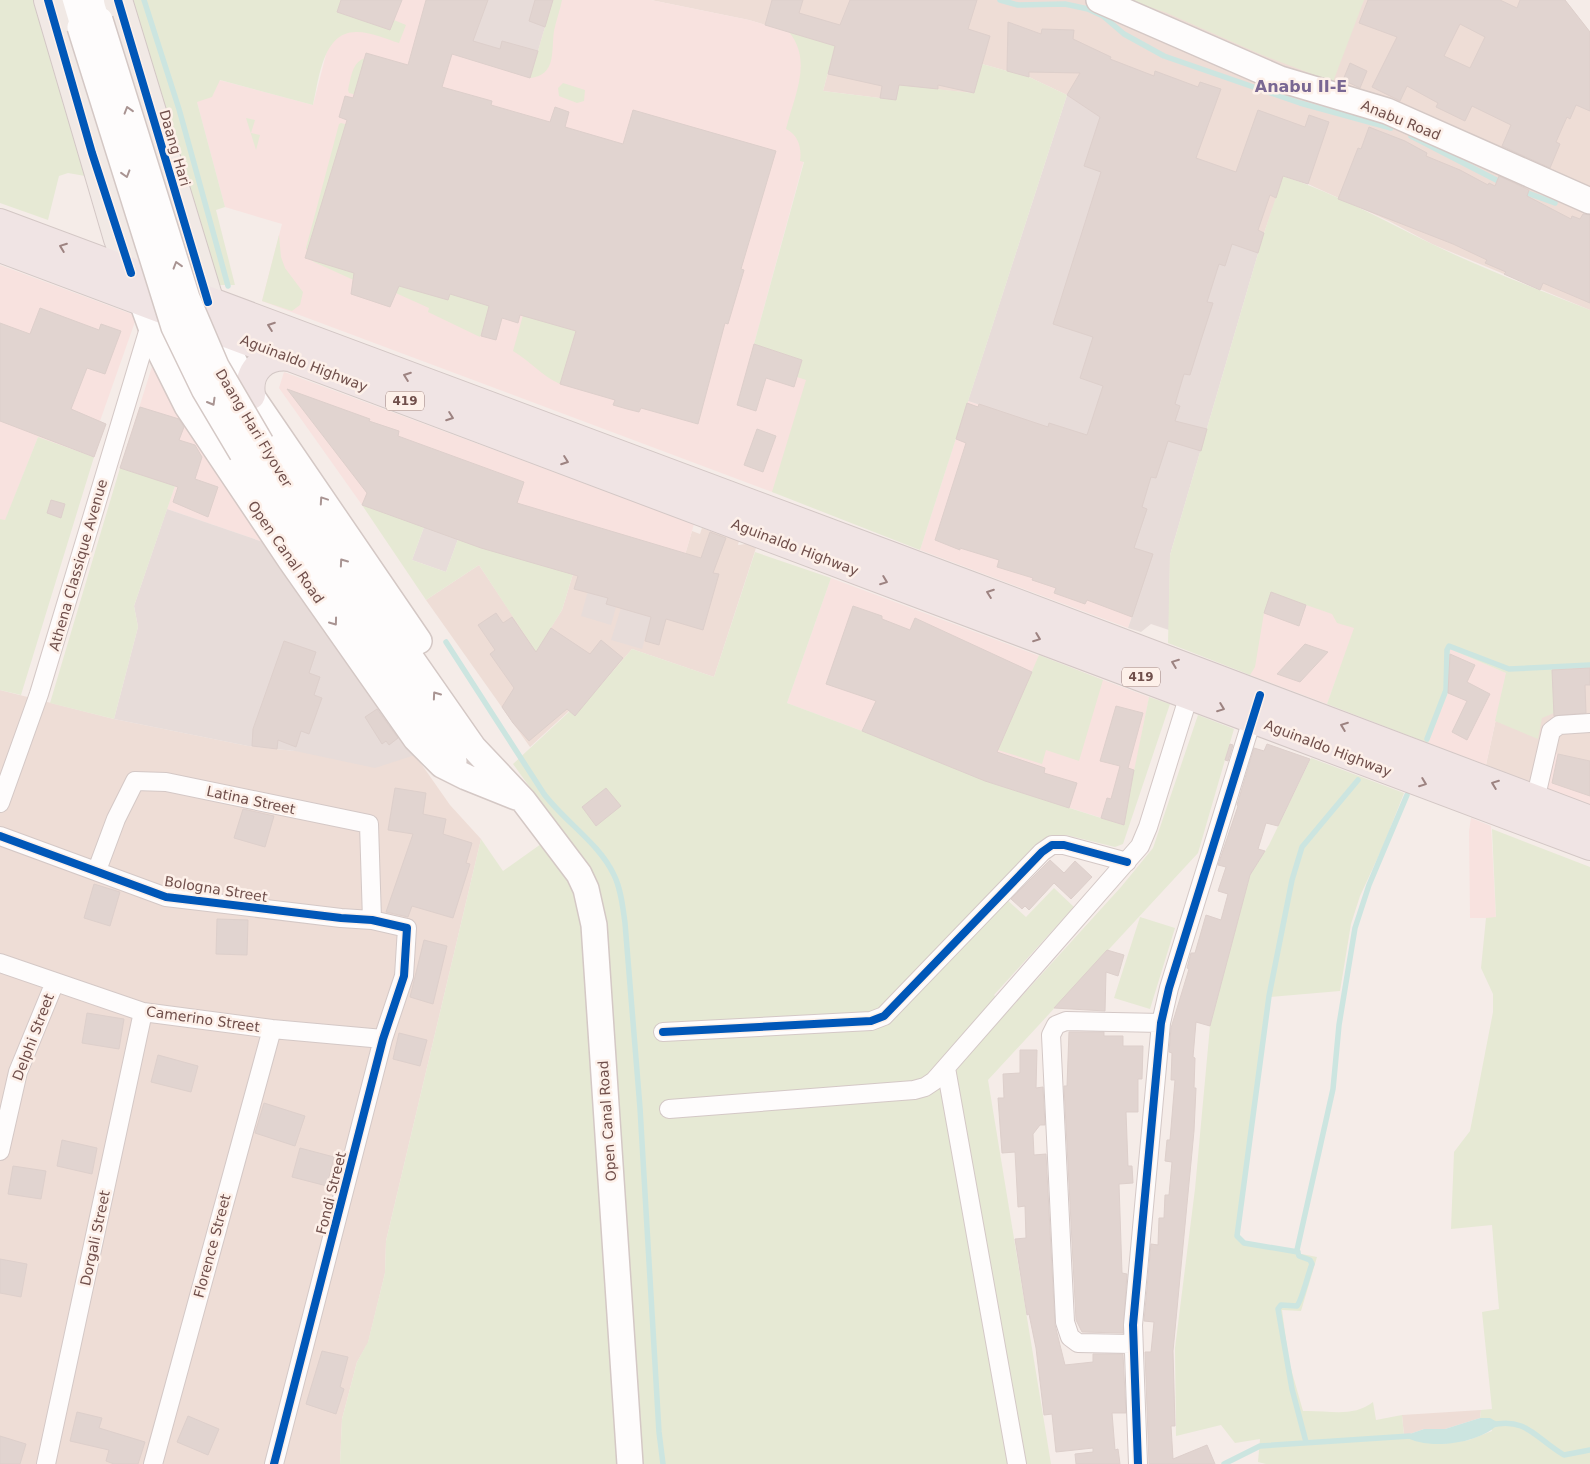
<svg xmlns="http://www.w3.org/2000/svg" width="1590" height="1464" viewBox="0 0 1590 1464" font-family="'DejaVu Sans',sans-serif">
<rect width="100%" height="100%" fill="#f5ece8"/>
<path fill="#eeddd6" d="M651,0h914l25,32v278l-158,-66 -43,-23 -81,-37 -24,-8 -20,57 -87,-37 22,-45 -83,-24 -49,-32 -38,-18 -47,-13 -8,29 -75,-7 -3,14 -73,-9 12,-45 -86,-26z
M702,528l37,13 -1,4 8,-1 10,4 -42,129 -82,-28 -57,66 -6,-4 -39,36 -104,-147 53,-35 57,86 26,-41 11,-36 98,29 21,-72 8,3z
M1590,668v137l-104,-40 20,-92z
M0,690l114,29 134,27 47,5 120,4 35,50 31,34 -95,402 -1,32 -17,70 -11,19 -15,57 -2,45h-340z
M1481,1410l-1,8 -35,11h-21l-20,7 -2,-21z"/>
<path fill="#f8e2df" d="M402,0h74l54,78 23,-78h98l98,20 86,26 -81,298 61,21 -40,128 -513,-192 20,-77 -57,-17 -36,-135 124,33 24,-93 53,17z
M0,265l137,51 -37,105 6,3 -12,33 -56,-20 -33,84 -5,-2z
M156,354l110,189 -99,-34 8,-23 -55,-18z
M284,372l410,152 -23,79 -309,-98 -83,-117z
M968,401l80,26 93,162 -13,39 -208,-78z
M831,578l318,119 -25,128 -139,-44 -123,-50 -75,-28z
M1265,585l94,31 -32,88 -77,-29z
M1450,649l56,24 -20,92 -58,-22 21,-53z
M1553,753l37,8v44l-44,-17z
M1471,818l20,8 5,92h-26l-1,-87z"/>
<path fill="#e7dcd9" d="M476,0h77l-23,78 -75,-23z
M1067,95l49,32 83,24 -22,45 87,37 -94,322 -1,75 -18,-6 -10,8 -13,-4 13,-38 -93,-163 -80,-26z
M167,509l99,34 149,212 -40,13 -80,-17 -47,-5 -134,-27 24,-92 -4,-21z
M424,527l34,12 -12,33 -34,-12z
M591,580l30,9 -10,36 -30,-9z
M621,608l30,9 -9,32 -31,-9z"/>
<path fill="#e6e9d4" d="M0,0h41l50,177 -23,-4 -9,3 -11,44 -48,-17z
M127,0h214l-4,12 53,17 4,-9 12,5 -7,18c-13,-4 -28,-11 -42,-11 -35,-1 -38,49 -44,73l-93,-25 -8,17 -15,5 28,105 -9,3 19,75h-17z
M553,0h9c-2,10 -6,21 -8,31 -3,20 3,44 -24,47z
M1135,0h229l-31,82 -71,-27 -95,-42 -32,-11z
M789,32l46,14 -12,45 73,9 3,-15 74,8 9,-29 47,13 38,18 -147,455 -148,-58 34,-112 -9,-3 5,-17 -48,-16 50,-182 -4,-1c2,-14 -2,-26 -14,-32 8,-32 27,-68 3,-97z
M365,58l-4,38 -12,-3 -1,-3c3,-12 4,-28 17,-32z
M563,83l22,7 -1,11 -7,2 -18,-7 -1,-8z
M246,118l9,2 -4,13 9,2 -4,15z
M341,123l11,3 17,135 -11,21 -44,-20 -4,-3 -4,-11 33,-124z
M1283,176c52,17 100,44 149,68 51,25 105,45 158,66v358l-38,2 2,43 -12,5 -4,21 -43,-18 11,-48 -56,-24 -1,41 -21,53 -101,-39 27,-76 -17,-5 -5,-9 -60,-21 -8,20 -9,54 -5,8 -82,-32 2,-88 94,-322z
M279,235l2,22 4,11 18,24 -3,13 -8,6 -30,-10z
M395,269l97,29 -12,39 -52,-25 1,-4 -40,-18z
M525,308l4,9 47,14 -16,53c-18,-8 -30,-23 -47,-33z
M38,437l56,20 -73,238 -21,-5v-171l5,1z
M120,468l55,18 -41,120 4,21 -24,92 -64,-16z
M362,505l62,22 -12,33 34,12 12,-33 115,35 -11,36 -26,42 -57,-87 -53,35z
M755,552l76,26 -44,125 75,28 123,50 138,44 26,-128 21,7 -47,140 -8,3 -49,-12 -16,2 -13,9 -108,115 12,9 64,-72 21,19 28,-29 20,19 -80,88 16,14 111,-122 32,-39 45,-133 36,14 -36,124 -210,227 63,384h-408l-39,-553 -8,-32 -83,-115 57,-53 5,4 57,-66 82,28z
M1039,655l64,25 -24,81 -33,-11 -4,14 -44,-14z
M1311,758l93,35 -20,51 -24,52 -9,28 -11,67 -71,6 -32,239 7,7 73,14 -16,54 -19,-1 7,52 14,49c25,-1 50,7 70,-9l3,18 26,-5 2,21 37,8 28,-4 23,-9 -2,-13h-10l1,-8 11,-1 -10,-97 17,-3 -7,-84 -41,4 3,-77 16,-21 23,-119v-18l-12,-26 5,-50 10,-1 -4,-88 98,38v597h-324l-8,-2 2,-23 -25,4 -14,-18 -45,11 -1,-88 20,-159 15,-163 40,-151 19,-30z
M481,839l22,32 38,-27c27,29 35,42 41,82l35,538h-277l2,-45 15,-57 11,-20 17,-69 1,-32z
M1140,917l35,11 -25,81 -36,-11z"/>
<path fill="#cce5e0" d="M1480,1418h10l9,5c-18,21 -72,28 -95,13l20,-7h21z"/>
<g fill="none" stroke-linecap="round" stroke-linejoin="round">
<path stroke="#cce5e0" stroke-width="5.5" d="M144,0l35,109 49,177
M1000,0l18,5 47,-1 23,5 15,7 21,18 40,22 136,47 91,25
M1411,136l93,48
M1522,191l33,12
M446,642l98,152c21,28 55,49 70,81 7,14 9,33 11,48l15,185 19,324 4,32
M1427,739l19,-49 1,-40 2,-4 60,23 81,-4
M1298,1252l-54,-9 -7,-7 32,-240 23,-116 10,-33 56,-67
M1491,1425c36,-8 44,13 73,30l26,-5
M1306,1442l-14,-53 -14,-80 3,-4 16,1c5,-6 11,-32 15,-42l-2,-4 -11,-4 -2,-6 36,-161 6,-64 16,-97 14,-43 38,-90
M1224,1464l36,-18 150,-10"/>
</g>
<path fill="#e1d4d0" stroke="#ddcfcb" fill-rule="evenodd" d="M341,0h61l-12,30 -53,-18z
M426,0h62l-15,41 27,8 2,-8 36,10 -8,27 -78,-24 -10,33 50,14 -1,4 59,17 5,-15 14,5 -4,15 58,17 10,-34 143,41 -35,118 3,1 -16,54 -3,-1 -27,101 -57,-16 -2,4 -12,-3 -14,-4 2,-5 -55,-16 16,-53 -56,-16 -2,8 -16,-5 -6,22 -15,-4 8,-30 -39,-12 -2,6 -49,-14 -9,21 -39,-13 3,-21 -49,-15 42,-138 -8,-3 6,-21 8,2 13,-45 42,12z
M535,0h18l-8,27 -16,-6z
M772,0h31l-4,13 41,12 10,-25h127l-9,29 22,7 -16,57 -36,-8v4l-39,-4 -3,15 -16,-2 2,-12 -54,-12 7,-28 -70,-21z
M1368,0h132l17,8 3,-8h45l25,32v79l-14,-6 -6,14 -3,-2 -11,25 4,2 -10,24 -48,-22 9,-21 -39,-19 -7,15 -29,-14 2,-4 -31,-17 -7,15 -28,-14 25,-50 -38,-14zM1460,24l25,13 -15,31 -26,-12z
M1008,22l33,12 1,-5 32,1 -1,9 38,18 -1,2 44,17 1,-5 43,16 2,-5 21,7 -25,69 40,14 22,-62 47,17 4,-12 20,7 -21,62 -25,-8 -7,22 -6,-3 -12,35 6,3 -6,20 -26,-9 -7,22 -6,-2 -12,38 6,1 -12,37 -11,35 -6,-1 -9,30 5,2 -5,15 32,8 -6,22 -33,-10 -12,37 -5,-1 -9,30 5,2 -13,39 19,6 -21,63 -45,-17 -2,4 -31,-11 2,-5 -24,-8 1,-2 -36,-11 2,-7 -39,-12v2l-25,-10 31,-97 -10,-4 11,-36 11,4 1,-3 69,23 1,-4 38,12 16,-49 -23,-8 13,-41 -40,-13 48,-152 -17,-6 16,-49 -33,-22 13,-22 -51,-1v5l-22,-6z
M1350,63l17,8 -7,17 -17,-8z
M1369,127l36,14 22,12 -1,3 34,14 28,15 1,-2 6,3 4,-10 30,14 -2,6 44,23 1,-3 8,3 3,-5 7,1v88l-47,-20 -3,7 -36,-16 2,-2 -21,-9 2,-3 -34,-16 -115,-45 20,-51 3,1z
M40,308l59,22 2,-6 20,7 -16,43 -18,-6 -16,41 35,15 -12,33 -94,-36v-98l30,11z
M754,344l48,16 -8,27 -28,-9 -10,33 -19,-6z
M287,389l83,30 -1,2 30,10 -1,5 126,46 -7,21 184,55 9,-26 16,6 -13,35 6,1 -16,56 -37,-11 -7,26 -14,-4 6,-24 -45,-13 2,-6 -34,-9 4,-13 -97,-28 -119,-43 5,-12z
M140,407l39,12 5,8 -5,13 16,5 7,12 -7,22 23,8 -10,30 -35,-15 5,-15 -58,-19z
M757,429l19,7 -13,36 -19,-7z
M51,500l14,4 -4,14 -14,-5z
M1271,592l35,13 -7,21 -35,-13z
M853,606l29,10v3l28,11 5,-12 117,54 -35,80 48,16 -1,5 33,10 -8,25 -84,-27 -123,-50 14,-30 -50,-17z
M496,613l7,10 9,-6 24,35 15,-24 39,26 11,-14 22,18 -48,58 -8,-7 -38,32 -16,-18 -11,-16 12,-19 -24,-34 5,-4 -17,-25z
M284,641l32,11 -7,21 11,4 -6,18 8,3 -13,36 -8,-3 -5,16 -18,-7 -1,9 -25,-3 1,-17z
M1305,644l23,8 -28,30 -23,-8z
M1450,654l25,11 -8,17 23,12 -23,46 -15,-8 15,-31 -19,-8z
M1590,668v17h-5l1,28 -32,3 -2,-46z
M1116,706l27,7 -15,55 6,2 -10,55 -23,-7 6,-20 4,1 9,-33 -20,-5z
M377,709l21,29 -9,7 -3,-4 -4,3 -17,-27z
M1230,744l3,1 -5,16 -3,-1z
M1267,744l43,15 -32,67 -12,-3 -8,26 7,2 -15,24 -40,151 -14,-4 -3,35 2,1 -1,30h2l-2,43 -21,220 2,75h-4l2,33 34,-14 8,19h-66l-4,-112h6l3,-30 -10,-1 7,-77 7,1 1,-27h5l1,-23h4l3,-33 -7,-1 2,-21h3l5,-60h-4l1,-27 -3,-1 2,-24 18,-59 -2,-1 4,-15h4l11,-38 15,5 7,-26 -10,-3 8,-24 -8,-2 20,-59 -1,-1 17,-57 10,3z
M1558,754l32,7v35l-38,-13z
M395,788l31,5 -3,21 23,5 -3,15 29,9 -6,20 4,1 -17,54 -41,-12 -4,11 -22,-5 27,-78 -25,-4z
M606,788l15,18 -25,20 -14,-19z
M243,809l31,7 -9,31 -31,-9z
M1050,860l14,13 11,-12 17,16 -21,22 -17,-16 -25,27 -4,-4 -3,3 -11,-10z
M94,884l26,8 -10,34 -26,-8z
M217,919l31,1 -1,35 -31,-1z
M424,940l23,6 -14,58 -23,-7z
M1107,950l17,5 -6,21 -12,-4 -1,39 -51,-3z
M87,1013l37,6 -5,30 -37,-6z
M1069,1032h35v4h19v10h20l-1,33h-4v33h-12l2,54h4l1,17 -14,1 3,89 5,1 -4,59 -41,-1 -6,-12 -12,-234h3z
M399,1033l28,7 -7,26 -27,-7z
M1020,1050h17l-1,38 7,-1 2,38h-5l-7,9 1,21 12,-1 9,171 10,40 28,-3v-8h30l3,59h-14l3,37 3,-1 2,15h-44l-1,-10 18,-2v-4l-37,4 -4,-38 -8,1 -8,-67 -7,-34 -2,1 -12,-76 11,-1 -1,-32 -7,1 -3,-55 -13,1 -4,-55h6l-1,-24 17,-1z
M158,1055l40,11 -7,26 -40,-10z
M264,1103l41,13 -10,30 -40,-13z
M62,1140l35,8 -5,26 -35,-8z
M300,1148l34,9 -7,29 -35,-9z
M13,1166l33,5 -5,28 -33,-5z
M0,1259l27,5 -6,33 -21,-4z
M322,1351l26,6 -8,30 4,2 -8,25 -30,-10z
M77,1412l25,6 -3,10 46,14 -7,22h-24l-8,-3 3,-11 -39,-9z
M188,1416l31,13 -11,26 -31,-13z
M0,1436l26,8 -6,20h-20z"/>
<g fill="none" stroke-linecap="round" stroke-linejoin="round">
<defs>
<path id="street" d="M0,803l39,-109 111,-369
M1533,809l18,-78 8,-6 31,-2
M0,836l166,61 175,21 31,2 35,8 -3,48 -21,63 -109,425
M97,870l19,-51 19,-38 31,1 203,42 3,96
M0,963l143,49 129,17 111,10
M663,1032l208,-11 13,-5 158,-164 10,-7h12l63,17
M946,1068l71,396
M669,1109l245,-19 11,-3 9,-6 206,-235 8,-19 41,-132
M0,1151l18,-79 37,-90
M1132,1344l-54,-1 -8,-6 -5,-15 -14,-287 5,-10 10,-4 95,2
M46,1464l97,-452
M153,1464l119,-435
M1138,1464l-5,-139 28,-302 8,-35 86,-278"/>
<path id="secondary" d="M72,0l8,27
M94,0l6,20
M1099,0l181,79 107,32 203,90
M142,302l18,50 27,54 104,155 125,178 26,26 24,12 50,20
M219,331l32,64 168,246
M261,443l212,304 50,53 56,74 7,15 8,36 36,539
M242,453l29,46 183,262"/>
<path id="primary" d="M48,0l70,239 19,50
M118,0l97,319"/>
<path id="highway" d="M0,223l969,362 621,235
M0,248l1590,598
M251,395c-4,-25 14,-41 39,-38"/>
</defs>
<use href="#street" stroke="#d4c8c6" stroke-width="20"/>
<use href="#secondary" stroke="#d4c8c5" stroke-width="28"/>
<use href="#primary" stroke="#d3c7c5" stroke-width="30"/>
<use href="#highway" stroke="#d3c7c5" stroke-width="30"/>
<use href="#street" stroke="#fefcfc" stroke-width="18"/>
<use href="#secondary" stroke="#fefcfc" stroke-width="25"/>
<use href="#primary" stroke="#f1e9e5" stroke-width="28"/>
<use href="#highway" stroke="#f0e4e4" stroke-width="28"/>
<defs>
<path id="secondary-bridge" d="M100,20l87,278 29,68 45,77
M80,27l94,300 30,62 38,64"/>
</defs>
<use href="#secondary-bridge" stroke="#d4c8c5" stroke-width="28" stroke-linecap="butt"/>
<use href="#secondary-bridge" stroke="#fefcfc" stroke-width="25"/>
<defs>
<path id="cycleway" d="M48,0l44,153 39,120
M118,0l90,302
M0,836l166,61 175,21 31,2 35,8 -3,48 -21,63 -109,425
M663,1032l208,-11 13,-5 158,-164 10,-7h12l63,17
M1138,1464l-5,-139 28,-302 8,-35 91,-293"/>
</defs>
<use href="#cycleway" stroke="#fdf0e9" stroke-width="11"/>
<use href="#cycleway" stroke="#0057b8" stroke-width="8"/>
</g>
<defs><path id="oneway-chevron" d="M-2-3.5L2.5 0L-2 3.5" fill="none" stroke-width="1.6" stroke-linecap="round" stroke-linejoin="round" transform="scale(1.25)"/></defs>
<g stroke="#a99492">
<use href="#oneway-chevron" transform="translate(128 110) rotate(-107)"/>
<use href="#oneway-chevron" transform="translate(126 174) rotate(73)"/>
<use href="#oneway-chevron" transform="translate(177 265) rotate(-107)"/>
<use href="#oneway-chevron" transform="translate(212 402) rotate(60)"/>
<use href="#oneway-chevron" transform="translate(323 500) rotate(-124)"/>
<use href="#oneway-chevron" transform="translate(343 562) rotate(-125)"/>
<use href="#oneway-chevron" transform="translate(334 622) rotate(54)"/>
<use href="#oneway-chevron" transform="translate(436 695) rotate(-125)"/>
</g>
<g stroke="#9d8381">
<use href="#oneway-chevron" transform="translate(63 247) rotate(-159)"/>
<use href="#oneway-chevron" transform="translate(271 326) rotate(-160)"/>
<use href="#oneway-chevron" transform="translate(407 376) rotate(-160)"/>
<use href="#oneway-chevron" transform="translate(450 417) rotate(20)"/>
<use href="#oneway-chevron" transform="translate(565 461) rotate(20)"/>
<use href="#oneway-chevron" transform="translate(884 581) rotate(21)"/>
<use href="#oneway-chevron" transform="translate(990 593) rotate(-160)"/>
<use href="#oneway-chevron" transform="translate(1037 638) rotate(21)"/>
<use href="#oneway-chevron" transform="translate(1175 663) rotate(-159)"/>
<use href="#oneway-chevron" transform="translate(1221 708) rotate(21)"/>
<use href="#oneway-chevron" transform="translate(1344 726) rotate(-159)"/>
<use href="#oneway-chevron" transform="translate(1423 783) rotate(21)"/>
<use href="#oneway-chevron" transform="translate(1495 784) rotate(-159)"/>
</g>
<g text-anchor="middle" stroke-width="5" stroke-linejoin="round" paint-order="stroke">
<g fill="#fdf0e9" stroke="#9a7f7a" stroke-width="1">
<rect x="386" y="391.5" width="38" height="19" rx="4"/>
<rect x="1122" y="667.5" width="38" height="19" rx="4"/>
</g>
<g font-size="12" font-weight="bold" fill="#704f4b">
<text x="405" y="405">419</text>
<text x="1141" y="681">419</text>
</g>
<g font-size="14" fill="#704f4b" stroke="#fdf0e9">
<text transform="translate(1401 120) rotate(22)" y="5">Anabu Road</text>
<text transform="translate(175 148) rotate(74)" y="5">Daang Hari</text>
<text transform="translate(304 363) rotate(21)" y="5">Aguinaldo Highway</text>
<text transform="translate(254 428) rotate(59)" y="5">Daang Hari Flyover</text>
<text transform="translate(795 547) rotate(21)" y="5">Aguinaldo Highway</text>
<text transform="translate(286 552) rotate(55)" y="5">Open Canal Road</text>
<text transform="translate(78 565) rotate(-74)" y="5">Athena Classique Avenue</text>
<text transform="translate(1328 748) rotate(21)" y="5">Aguinaldo Highway</text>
<text transform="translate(251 800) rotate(12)" y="5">Latina Street</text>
<text transform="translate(216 889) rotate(9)" y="5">Bologna Street</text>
<text transform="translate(203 1019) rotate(8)" y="5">Camerino Street</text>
<text transform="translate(33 1037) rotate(-69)" y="5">Delphi Street</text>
<text transform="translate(607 1121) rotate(-94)" y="5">Open Canal Road</text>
<text transform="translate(331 1193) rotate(-76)" y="5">Fondi Street</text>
<text transform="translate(95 1238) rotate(-78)" y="5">Dorgali Street</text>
<text transform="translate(212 1246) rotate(-75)" y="5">Florence Street</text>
</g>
<g font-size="16" font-weight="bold" fill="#796793" stroke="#fdf0e9">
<text x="1301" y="92">Anabu II-E</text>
</g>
</g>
</svg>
